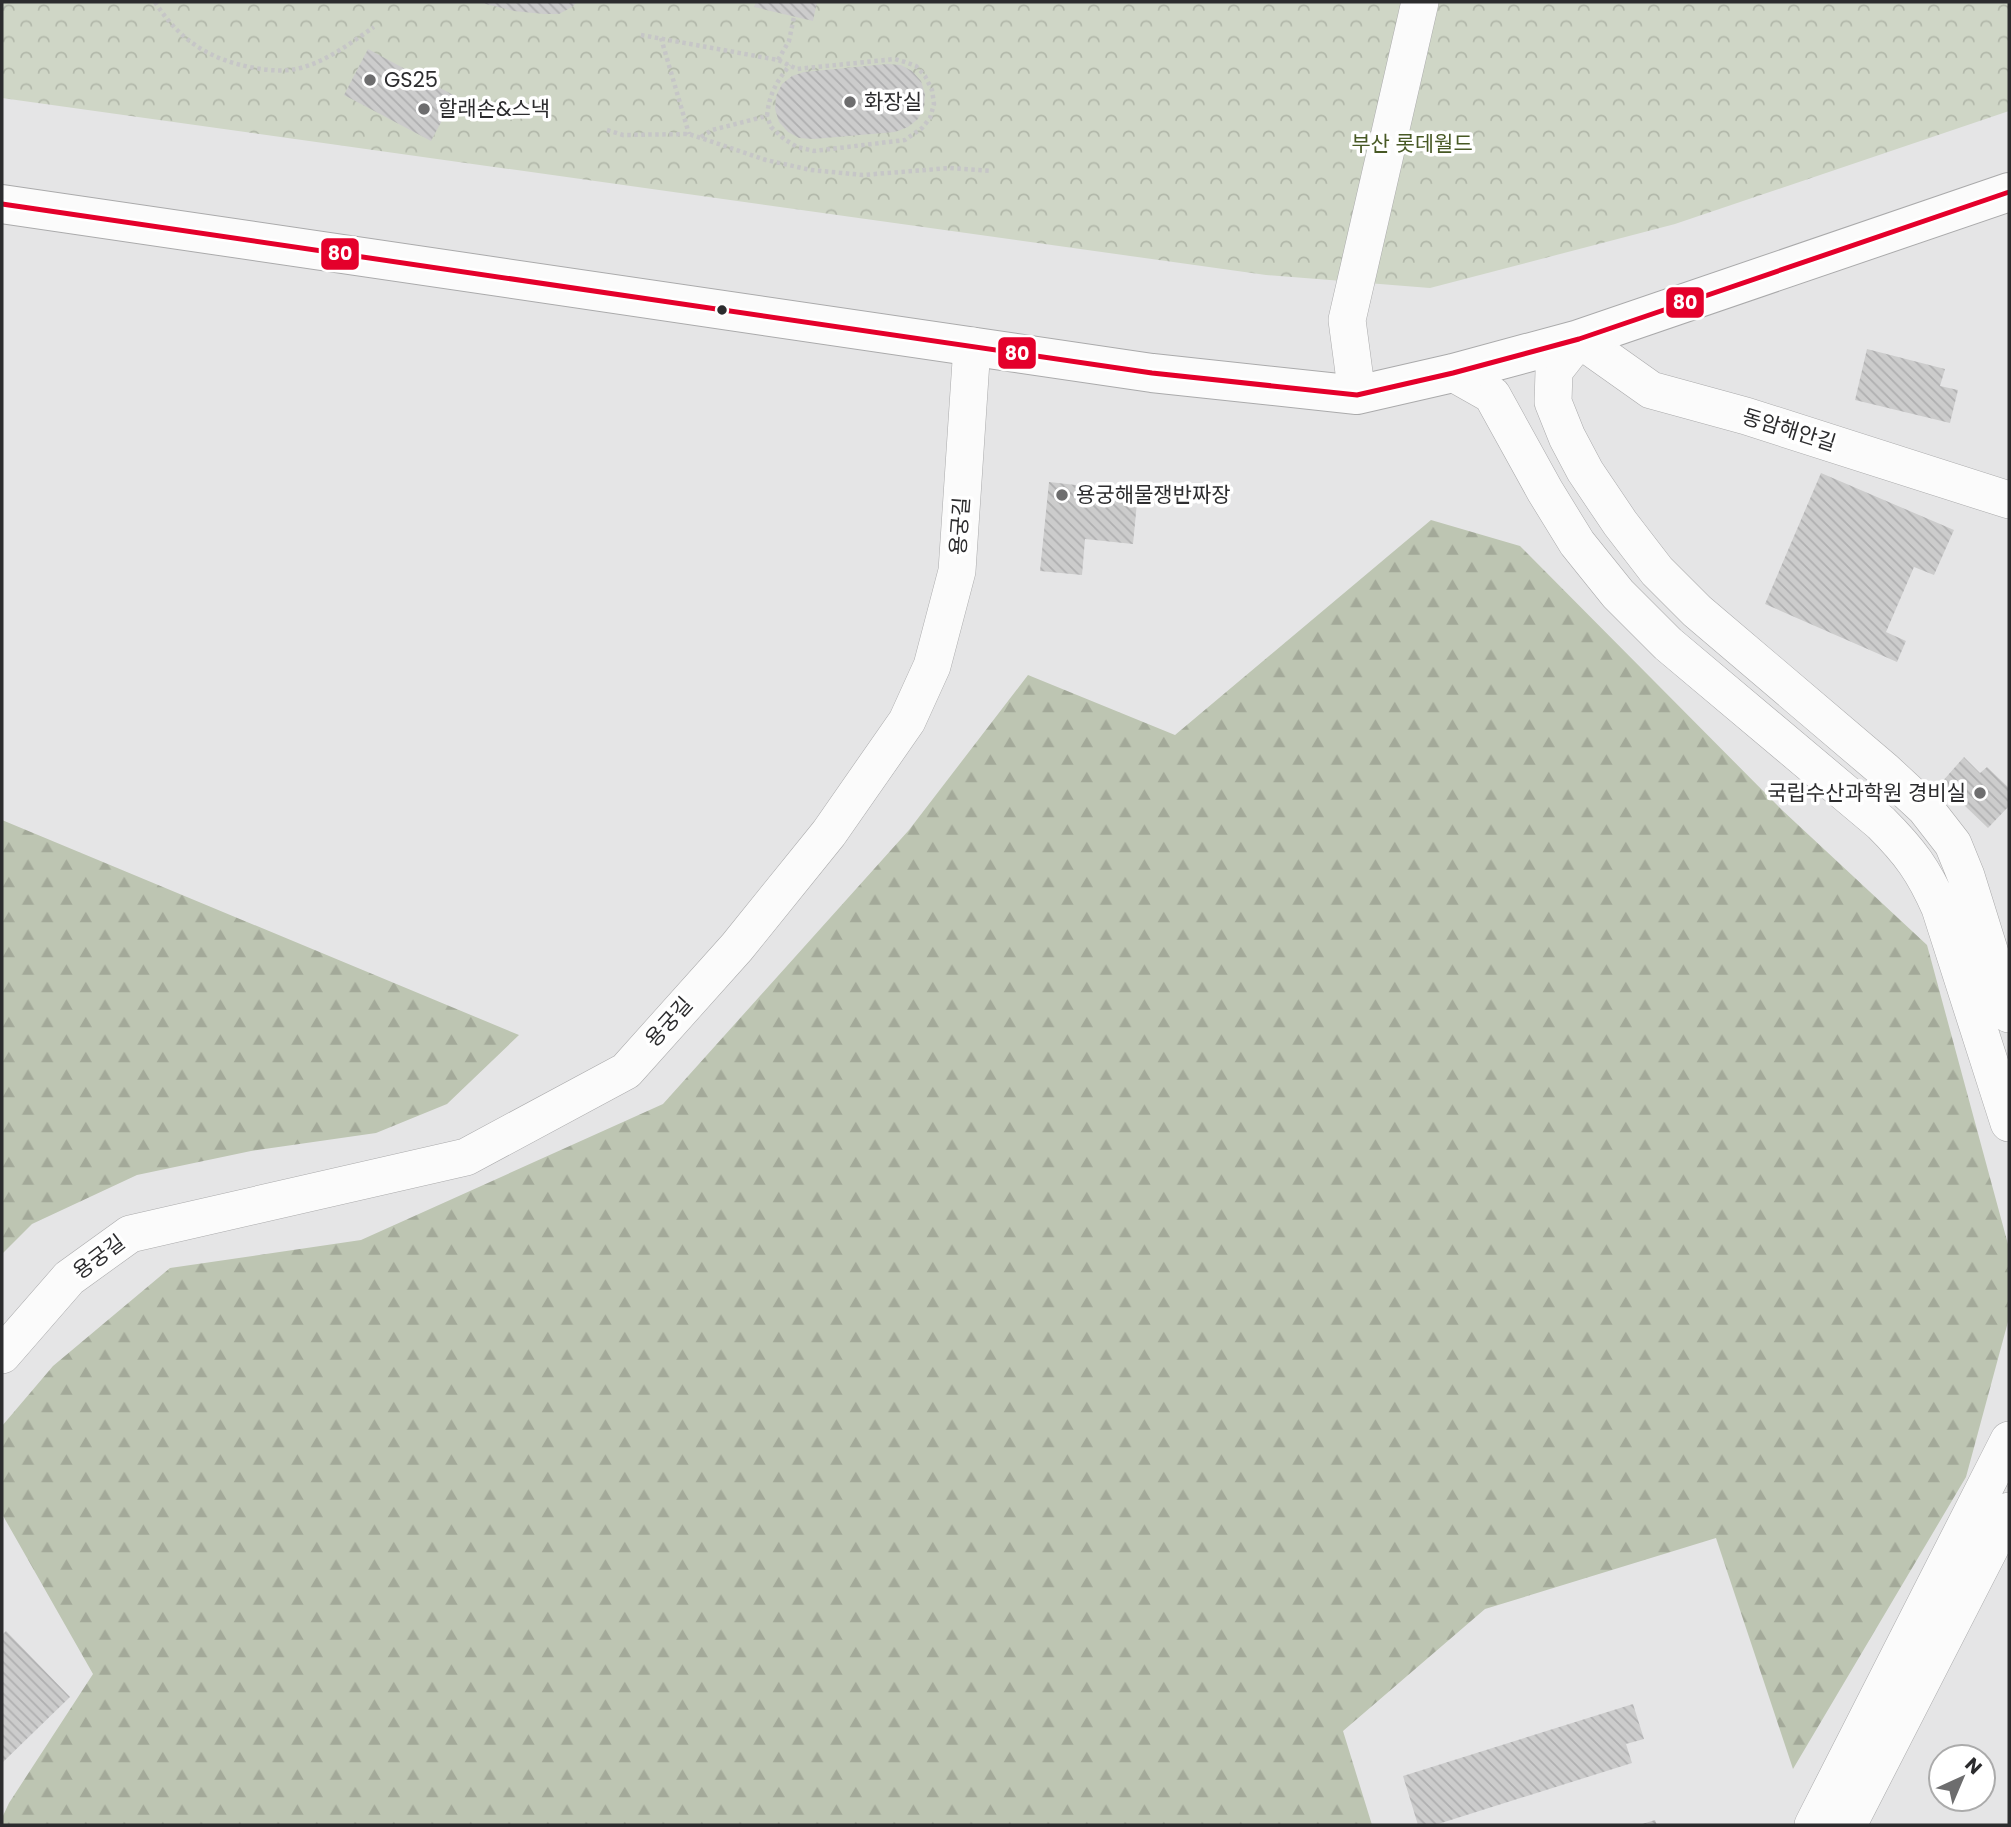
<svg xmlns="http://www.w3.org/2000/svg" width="2011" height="1827" viewBox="0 0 2011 1827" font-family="Poppins,'Noto Sans KR',sans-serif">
<defs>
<pattern id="forest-firs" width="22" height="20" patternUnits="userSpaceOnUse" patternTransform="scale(1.75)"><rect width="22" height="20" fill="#bdc5b2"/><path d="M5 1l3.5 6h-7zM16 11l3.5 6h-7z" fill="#a3a999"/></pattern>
<pattern id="park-crowns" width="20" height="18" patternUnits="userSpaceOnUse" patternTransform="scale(1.75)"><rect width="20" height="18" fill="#cfd6c6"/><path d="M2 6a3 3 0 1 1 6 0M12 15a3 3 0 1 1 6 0" fill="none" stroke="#b2b8aa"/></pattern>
<pattern id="building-back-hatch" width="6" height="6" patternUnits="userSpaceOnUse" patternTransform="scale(1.75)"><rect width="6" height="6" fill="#ccc"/><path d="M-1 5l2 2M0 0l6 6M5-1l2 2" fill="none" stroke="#afafb0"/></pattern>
</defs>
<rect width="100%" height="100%" fill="#e5e5e6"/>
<path fill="url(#forest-firs)" d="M1431,520l89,26 262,264 145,135 82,303v70l-43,159 -173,292 -77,-231 -231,71 -142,122 29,94h-1370v-7l7,-15 84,-129 -91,-160v-88l51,-60 117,-98 191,-28 302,-136 246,-274 119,-155 147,60z
M2,820l517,215 -72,69 -71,29 -125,18 -114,24 -105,49 -30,30z"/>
<path fill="url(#park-crowns)" d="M2,2h2007v109l-334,113 -245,64 -164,-13 -1264,-177z"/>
<path fill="url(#building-back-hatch)" d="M478,2h99l-5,5 -13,7h-15l-30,-3z
M756,2h61l-4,19 -59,-14z
M368,49l87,47 -24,45 -87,-46z
M887,64l14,1 11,6 9,10 4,13 -1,13 -6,12 -10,8 -13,5 -82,7 -14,-1 -11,-6 -9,-10 -4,-13 1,-13 6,-12 10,-8 12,-4z
M1867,349l78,20 -5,17 18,4 -8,33 -95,-23z
M1821,473l133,57 -20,45 -20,-8 -28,65 20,9 -9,21 -132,-58z
M1049,482l89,10 -5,52 -48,-5 -3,36 -42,-4z
M1964,757l16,16 7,-6 22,21v18l-21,22 -47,-45z
M6,1631l64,66 -68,66v-128z
M1633,1704l11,35 -18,5 6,19 -197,62h-17l-15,-49z
M1655,1820l2,5h-18z"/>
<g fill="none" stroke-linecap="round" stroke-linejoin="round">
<defs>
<path id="minor" d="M1453,373l39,22 53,96 32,52 41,51 50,50 213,179c29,29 43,48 59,85l69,215
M1357,395l-10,-75 73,-318
M2009,500l-263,-84 -95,-26 -72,-51 -25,32 -1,31 14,35 18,34 35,52 37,48 40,40 187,159 41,38 28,36 13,32 43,138
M2,1355l67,-77 61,-44 336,-77 160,-86 111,-124 92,-114 78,-112 25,-55 25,-95 15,-225
M1813,1825l196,-385
M1848,1825l161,-314"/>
<path id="major" d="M2,204l1150,169 205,22 96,-22 126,-34 430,-147"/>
</defs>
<use href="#minor" stroke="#aaaaab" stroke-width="38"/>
<use href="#major" stroke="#aaaaab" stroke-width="40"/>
<path stroke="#c6c6c7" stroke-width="4.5" stroke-dasharray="3.5 3.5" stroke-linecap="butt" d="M155,2c25,39 55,58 100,66 17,3 33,4 49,-1 26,-8 48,-25 70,-40
M641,35l137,25 19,9 98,-10 10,3 11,4 9,10 7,14 2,14 -4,14 -8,10 -17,12 -91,11 -17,-4 -13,-8 -13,-12 -4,-11
M661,38l28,96
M778,60l11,-19 5,-24
M607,130l16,5 66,-1 77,26 45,10 52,5 87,-7 42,3
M701,137l11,-7 55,-14c2,-21 9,-34 23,-51"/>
<use href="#minor" stroke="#fbfbfb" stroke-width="37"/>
<use href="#major" stroke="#fbfbfb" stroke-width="38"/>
<defs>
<path id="bus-1" d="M2,204l1150,169 205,22 96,-22 126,-34 430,-147"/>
</defs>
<use href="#bus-1" stroke="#fff" stroke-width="10"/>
<use href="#bus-1" stroke="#e4002b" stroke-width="5"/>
</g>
<g fill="#6d6d6e" stroke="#fff" stroke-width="2.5">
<circle cx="370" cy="80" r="7"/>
<circle cx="850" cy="102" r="7"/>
<circle cx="424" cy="109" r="7"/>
<circle cx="1062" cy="495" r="7"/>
<circle cx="1980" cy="793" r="7"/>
</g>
<circle fill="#2c2c2e" stroke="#fff" stroke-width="2.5" cx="722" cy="310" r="6"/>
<g text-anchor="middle" stroke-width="7" stroke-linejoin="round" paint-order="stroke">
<g font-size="21" fill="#2c2c2e" stroke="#fff" text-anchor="start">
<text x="384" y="87">GS25</text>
<text x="864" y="109">화장실</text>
<text x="438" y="116">할래손&amp;스낵</text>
<text x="1076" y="502">용궁해물쟁반짜장</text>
<text x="1966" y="800" text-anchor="end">국립수산과학원 경비실</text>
</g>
<g font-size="21" fill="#485925" stroke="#fff">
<text x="1412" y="151">부산 롯데월드</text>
</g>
<g font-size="21" fill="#2c2c2e" stroke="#fff">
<text transform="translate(1789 430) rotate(17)" y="7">동암해안길</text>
<text transform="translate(960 526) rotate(-86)" y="7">용궁길</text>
<text transform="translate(669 1022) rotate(-48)" y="7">용궁길</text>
<text transform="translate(99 1257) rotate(-37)" y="7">용궁길</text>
</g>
</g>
<g stroke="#fff" stroke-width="2.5">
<rect x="320" y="237" width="40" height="34" rx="7" fill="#e4002b"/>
<rect x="1665" y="286" width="40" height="33" rx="7" fill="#e4002b"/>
<rect x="997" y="336" width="40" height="34" rx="7" fill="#e4002b"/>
</g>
<g font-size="19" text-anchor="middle" font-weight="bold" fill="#fff">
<text x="340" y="260">80</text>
<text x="1685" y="309">80</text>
<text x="1017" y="360">80</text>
</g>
<rect width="2011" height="1827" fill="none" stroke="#2c2c2e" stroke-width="7"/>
<g transform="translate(1962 1778) rotate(44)"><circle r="33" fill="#ffffff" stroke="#ababab" stroke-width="2"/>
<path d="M0-5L12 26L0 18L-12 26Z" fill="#6d6d6e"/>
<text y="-10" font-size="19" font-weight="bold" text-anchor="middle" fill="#2c2c2e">N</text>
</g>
</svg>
